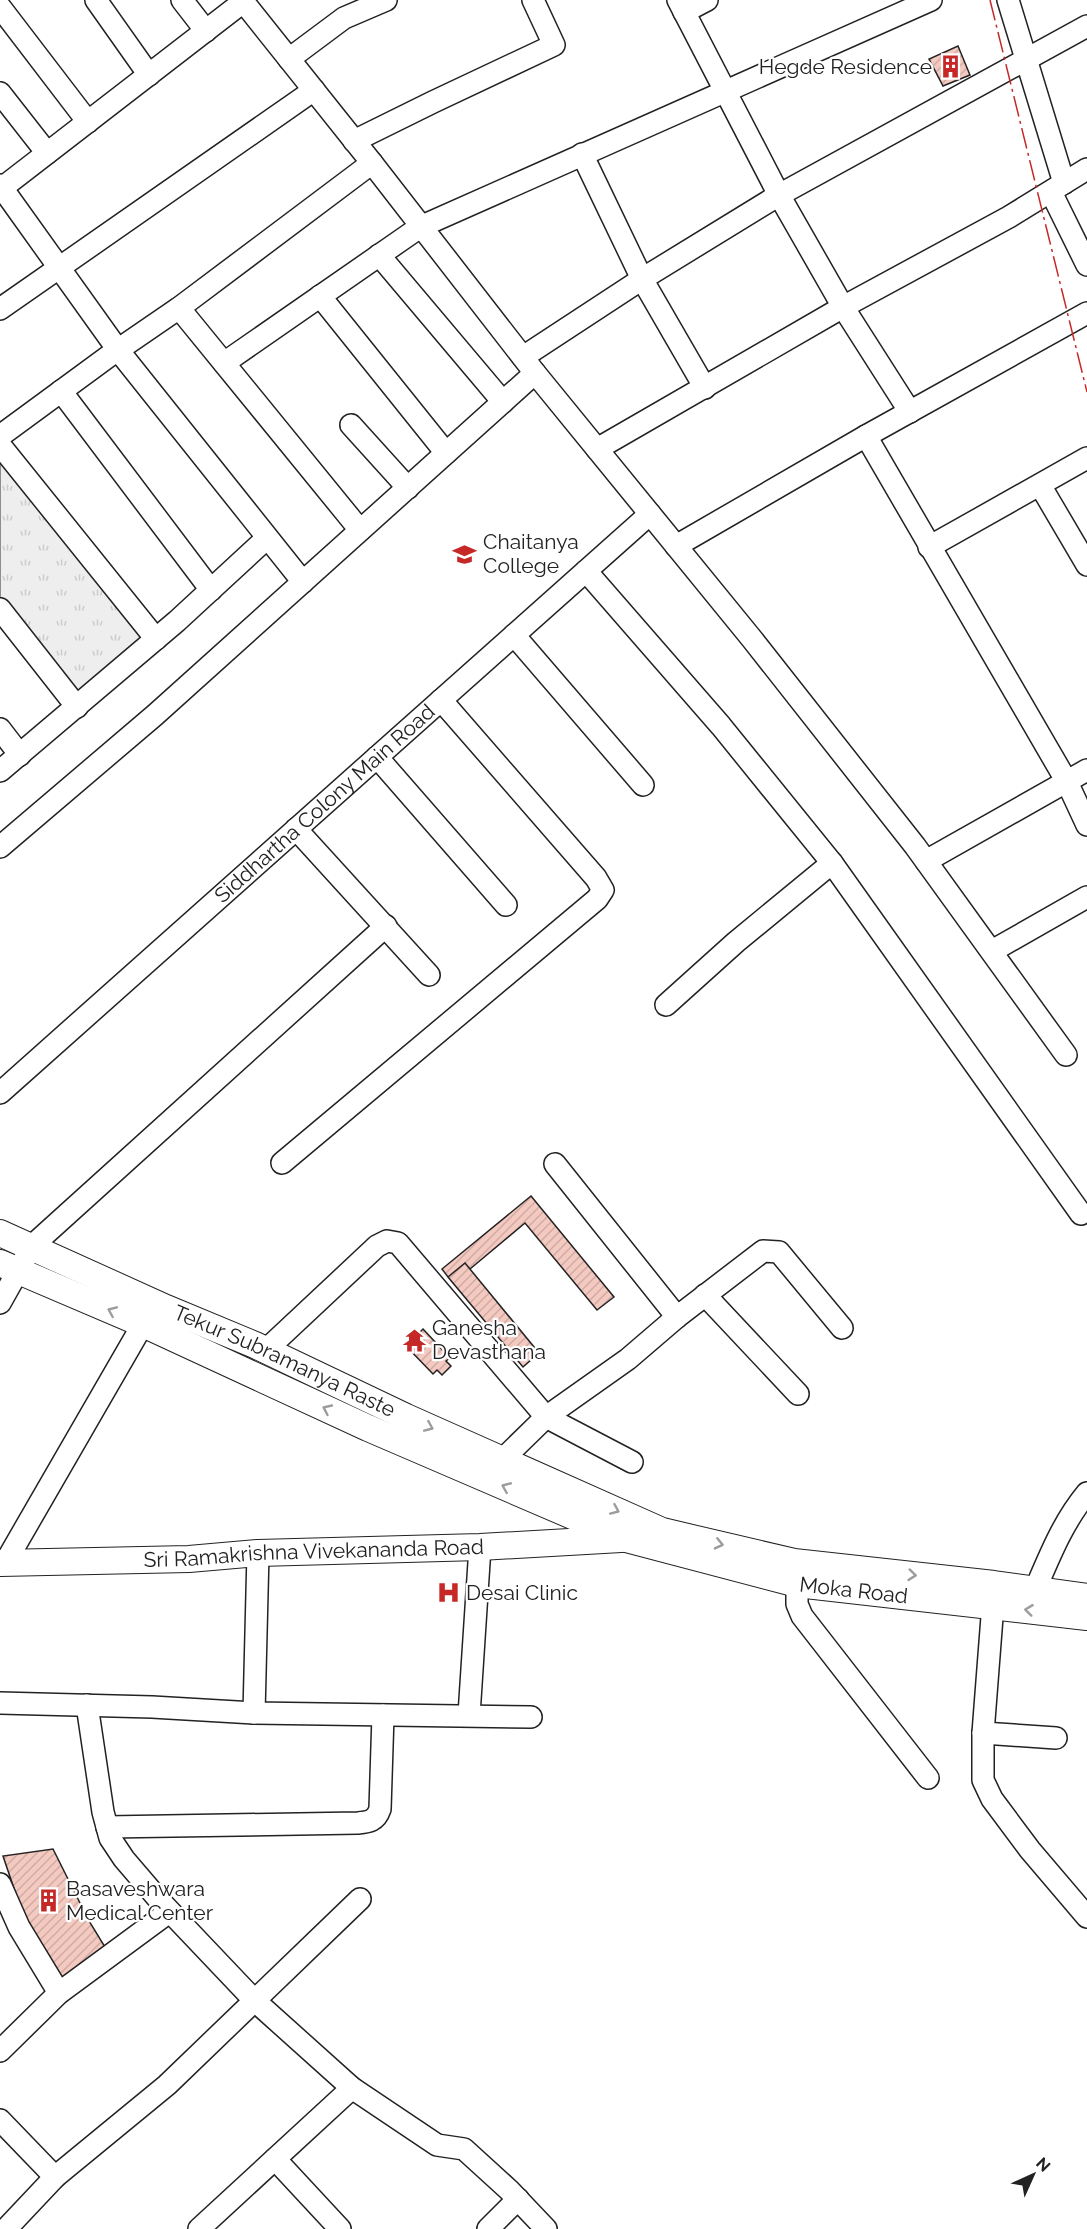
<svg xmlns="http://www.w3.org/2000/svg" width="1087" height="2229" viewBox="0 0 1087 2229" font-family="Raleway,sans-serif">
<defs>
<pattern id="park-tufts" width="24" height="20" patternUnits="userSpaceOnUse" patternTransform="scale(1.5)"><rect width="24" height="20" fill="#eee"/><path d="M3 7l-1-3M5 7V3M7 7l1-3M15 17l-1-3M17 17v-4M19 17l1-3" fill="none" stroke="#ccc"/></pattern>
<pattern id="building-hatch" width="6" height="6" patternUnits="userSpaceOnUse" patternTransform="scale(1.5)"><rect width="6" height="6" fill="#f3c9c0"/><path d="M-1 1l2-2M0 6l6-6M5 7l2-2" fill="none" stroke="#d0aca5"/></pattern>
</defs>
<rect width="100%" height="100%" fill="#fff"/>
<path fill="url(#park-tufts)" stroke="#6f6f6f" stroke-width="1.5" d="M0,451l151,186 -74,64 -77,-96z"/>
<path fill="url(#building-hatch)" stroke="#222" stroke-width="1.5" d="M958,46l12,29 -27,11 -14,-27z
M531,1196l83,101 -17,13 -72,-87 -55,46 -5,-6 -17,14 -6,-8z
M465,1263l74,90 -16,14 -75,-90z
M423,1329l27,29 -4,3 5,5 -9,9 -5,-5 -4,4 -27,-28z
M53,1849l36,72 16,26 -45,33 -36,-62 -21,-62z"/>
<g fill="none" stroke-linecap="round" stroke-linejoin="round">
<defs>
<g id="minor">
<path d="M96,0l53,75"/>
<path d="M182,0l24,31"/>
<path d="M242,0l130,163 163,210 217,266 163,207 151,209"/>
<path d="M678,0l101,195 64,112 67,105"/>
<path d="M1008,0l56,183"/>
<path d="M0,7l88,115"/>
<path d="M684,12l23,-12"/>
<path d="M289,59l55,-41 42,-18"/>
<path d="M0,93l47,60"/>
<path d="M354,141l79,-39 121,-57 -21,-45"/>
<path d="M582,154l60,125 63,109"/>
<path d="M0,185l118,165 185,232"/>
<path d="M2,188l241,-186"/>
<path d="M1051,192l36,73"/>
<path d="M379,255l124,147"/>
<path d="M320,296l126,157"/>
<path d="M179,308l181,222"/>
<path d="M0,309l314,-219"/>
<path d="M523,357l119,-78 137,-84 308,-169"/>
<path d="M224,363l196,-136 511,-227"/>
<path d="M61,391l150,199"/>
<path d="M351,425l57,63"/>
<path d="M0,436l109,-80 70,-48 193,-145"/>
<path d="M866,436l201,346 20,43"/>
<path d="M0,445l156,194"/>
<path d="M597,449l246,-142 166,-90 78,-48"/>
<path d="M1040,485l47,80"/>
<path d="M676,546l190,-110 221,-123"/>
<path d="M929,547l158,-89"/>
<path d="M586,571l135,155 111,137 249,351"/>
<path d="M0,609l77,98"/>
<path d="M514,635l129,150"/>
<path d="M0,729l20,26"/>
<path d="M377,757l129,148"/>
<path d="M0,771l177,-150 90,-83"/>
<path d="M296,829l133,146"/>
<path d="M0,847l155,-132 380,-342"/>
<path d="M926,861l161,-91"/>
<path d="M992,951l95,-54"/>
<path d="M666,1005l70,-63 96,-79"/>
<path id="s1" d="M0,1093l650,-579"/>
<path d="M282,1163l315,-264 6,-9 -7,-12 -155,-178"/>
<path d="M555,1164l122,153"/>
<path d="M705,1295l93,99"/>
<path d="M0,1303l32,-57 354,-320"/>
<path d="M266,1350l111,-104 10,-5 11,2 148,174 86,45"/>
<path d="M503,1459l43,-42 82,-58 49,-42 86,-66 16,1 63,76"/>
<path d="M5,1563l138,-239"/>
<path d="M797,1584v20l5,12 126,162"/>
<path d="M1035,1590c15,-35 28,-68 52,-97"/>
<path d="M994,1591l-11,142v47l9,19 38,51 57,67"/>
<path d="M0,1703l152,4 102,6 277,4"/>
<path d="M87,1705l16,107 7,26 14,21 36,42 94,99 98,88 85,57 27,4 45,41 37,39"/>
<path d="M254,1713l4,-160"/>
<path d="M469,1715l11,-168"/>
<path d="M983,1733l73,5"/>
<path d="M107,1827l251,-4c11,-1 18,-2 22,-14l3,-94"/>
<path d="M0,1884l19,43 40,66"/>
<path d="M0,2051l59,-58 110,-81"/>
<path d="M0,2120l55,57"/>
<path d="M275,2159l65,70"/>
<path d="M6,2229l49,-52 112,-92 193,-186"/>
<path d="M199,2229l153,-141"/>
<path d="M488,2229l30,-30"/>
</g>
<g id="major">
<path id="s2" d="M0,1233l166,75 89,37 151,72 256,114 132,31 200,22 93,13"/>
<path id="s3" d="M0,1263l143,61 225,104 258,111 171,45 290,33"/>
<path id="s4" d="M0,1563l189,-4 69,-6 222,-6 141,-8"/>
</g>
</defs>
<use href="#minor" stroke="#222" stroke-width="24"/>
<use href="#major" stroke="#222" stroke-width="28"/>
<use href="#minor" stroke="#fff" stroke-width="21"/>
<use href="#major" stroke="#fff" stroke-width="26"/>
<path stroke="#c62828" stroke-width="1.5" stroke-dasharray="21 4.5 3 4.5" stroke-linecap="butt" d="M990,0l97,392"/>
</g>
<defs><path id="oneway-chevron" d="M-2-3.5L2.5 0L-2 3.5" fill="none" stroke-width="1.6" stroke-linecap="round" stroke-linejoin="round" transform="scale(1.5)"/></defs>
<g stroke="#9c9c9c">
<use href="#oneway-chevron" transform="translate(112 1311) rotate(-157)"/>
<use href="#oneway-chevron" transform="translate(327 1409) rotate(-155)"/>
<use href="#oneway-chevron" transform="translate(429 1427) rotate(23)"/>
<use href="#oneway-chevron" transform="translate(506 1487) rotate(-157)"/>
<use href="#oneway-chevron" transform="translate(615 1510) rotate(24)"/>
<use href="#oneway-chevron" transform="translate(719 1544) rotate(13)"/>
<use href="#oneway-chevron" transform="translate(912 1575) rotate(6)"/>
<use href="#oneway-chevron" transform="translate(1029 1610) rotate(-173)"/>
</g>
<defs>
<symbol id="building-bare" viewBox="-9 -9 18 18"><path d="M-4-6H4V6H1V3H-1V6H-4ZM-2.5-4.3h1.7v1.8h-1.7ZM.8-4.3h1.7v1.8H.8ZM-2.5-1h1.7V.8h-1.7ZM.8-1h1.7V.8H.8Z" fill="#c62828" stroke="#fff" stroke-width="2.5" paint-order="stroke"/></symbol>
<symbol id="university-bare" viewBox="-9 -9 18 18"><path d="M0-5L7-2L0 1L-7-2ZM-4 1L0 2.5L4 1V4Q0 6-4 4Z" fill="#c62828" stroke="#fff" stroke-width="2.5" paint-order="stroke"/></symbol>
<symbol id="temple-bare" viewBox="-9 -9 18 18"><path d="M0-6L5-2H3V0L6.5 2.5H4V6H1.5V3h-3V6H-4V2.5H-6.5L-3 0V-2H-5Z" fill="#c62828" stroke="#fff" stroke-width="2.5" paint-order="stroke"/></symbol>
<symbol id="hospital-bare" viewBox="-9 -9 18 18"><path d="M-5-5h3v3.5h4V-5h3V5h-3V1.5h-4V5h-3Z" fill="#c62828" stroke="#fff" stroke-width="2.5" paint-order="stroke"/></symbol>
</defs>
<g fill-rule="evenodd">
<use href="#building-bare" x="934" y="50" width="33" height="33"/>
<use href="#university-bare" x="448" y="538" width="33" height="33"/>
<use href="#temple-bare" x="398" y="1324" width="33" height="33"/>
<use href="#hospital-bare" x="432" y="1576" width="33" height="33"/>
<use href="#building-bare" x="32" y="1884" width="33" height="33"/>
</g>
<g text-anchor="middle" stroke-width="4.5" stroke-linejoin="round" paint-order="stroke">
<g font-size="21" fill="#222" stroke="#fff" text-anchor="start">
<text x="932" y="74" text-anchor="end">Hegde Residence</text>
<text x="483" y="549">Chaitanya<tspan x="483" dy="24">College</tspan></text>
<text x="432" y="1335">Ganesha<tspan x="432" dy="24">Devasthana</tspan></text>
<text x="466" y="1600">Desai Clinic</text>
<text x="66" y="1896">Basaveshwara<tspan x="66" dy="24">Medical Center</tspan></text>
</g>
<g font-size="21" fill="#222" stroke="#fff">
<text dy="7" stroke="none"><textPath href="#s1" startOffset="435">Siddhartha Colony Main Road</textPath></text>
<text dy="7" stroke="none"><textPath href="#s2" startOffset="312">Tekur Subramanya Raste</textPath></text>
<text dy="7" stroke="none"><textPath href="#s4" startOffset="314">Sri Ramakrishna Vivekananda Road</textPath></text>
<text dy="7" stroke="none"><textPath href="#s3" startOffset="918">Moka Road</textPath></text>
</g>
</g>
<g transform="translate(1033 2175) rotate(45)" stroke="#ffffff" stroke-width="4.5" paint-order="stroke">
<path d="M0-4.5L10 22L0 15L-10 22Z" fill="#222222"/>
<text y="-9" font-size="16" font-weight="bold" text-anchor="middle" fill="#222222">N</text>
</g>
</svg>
